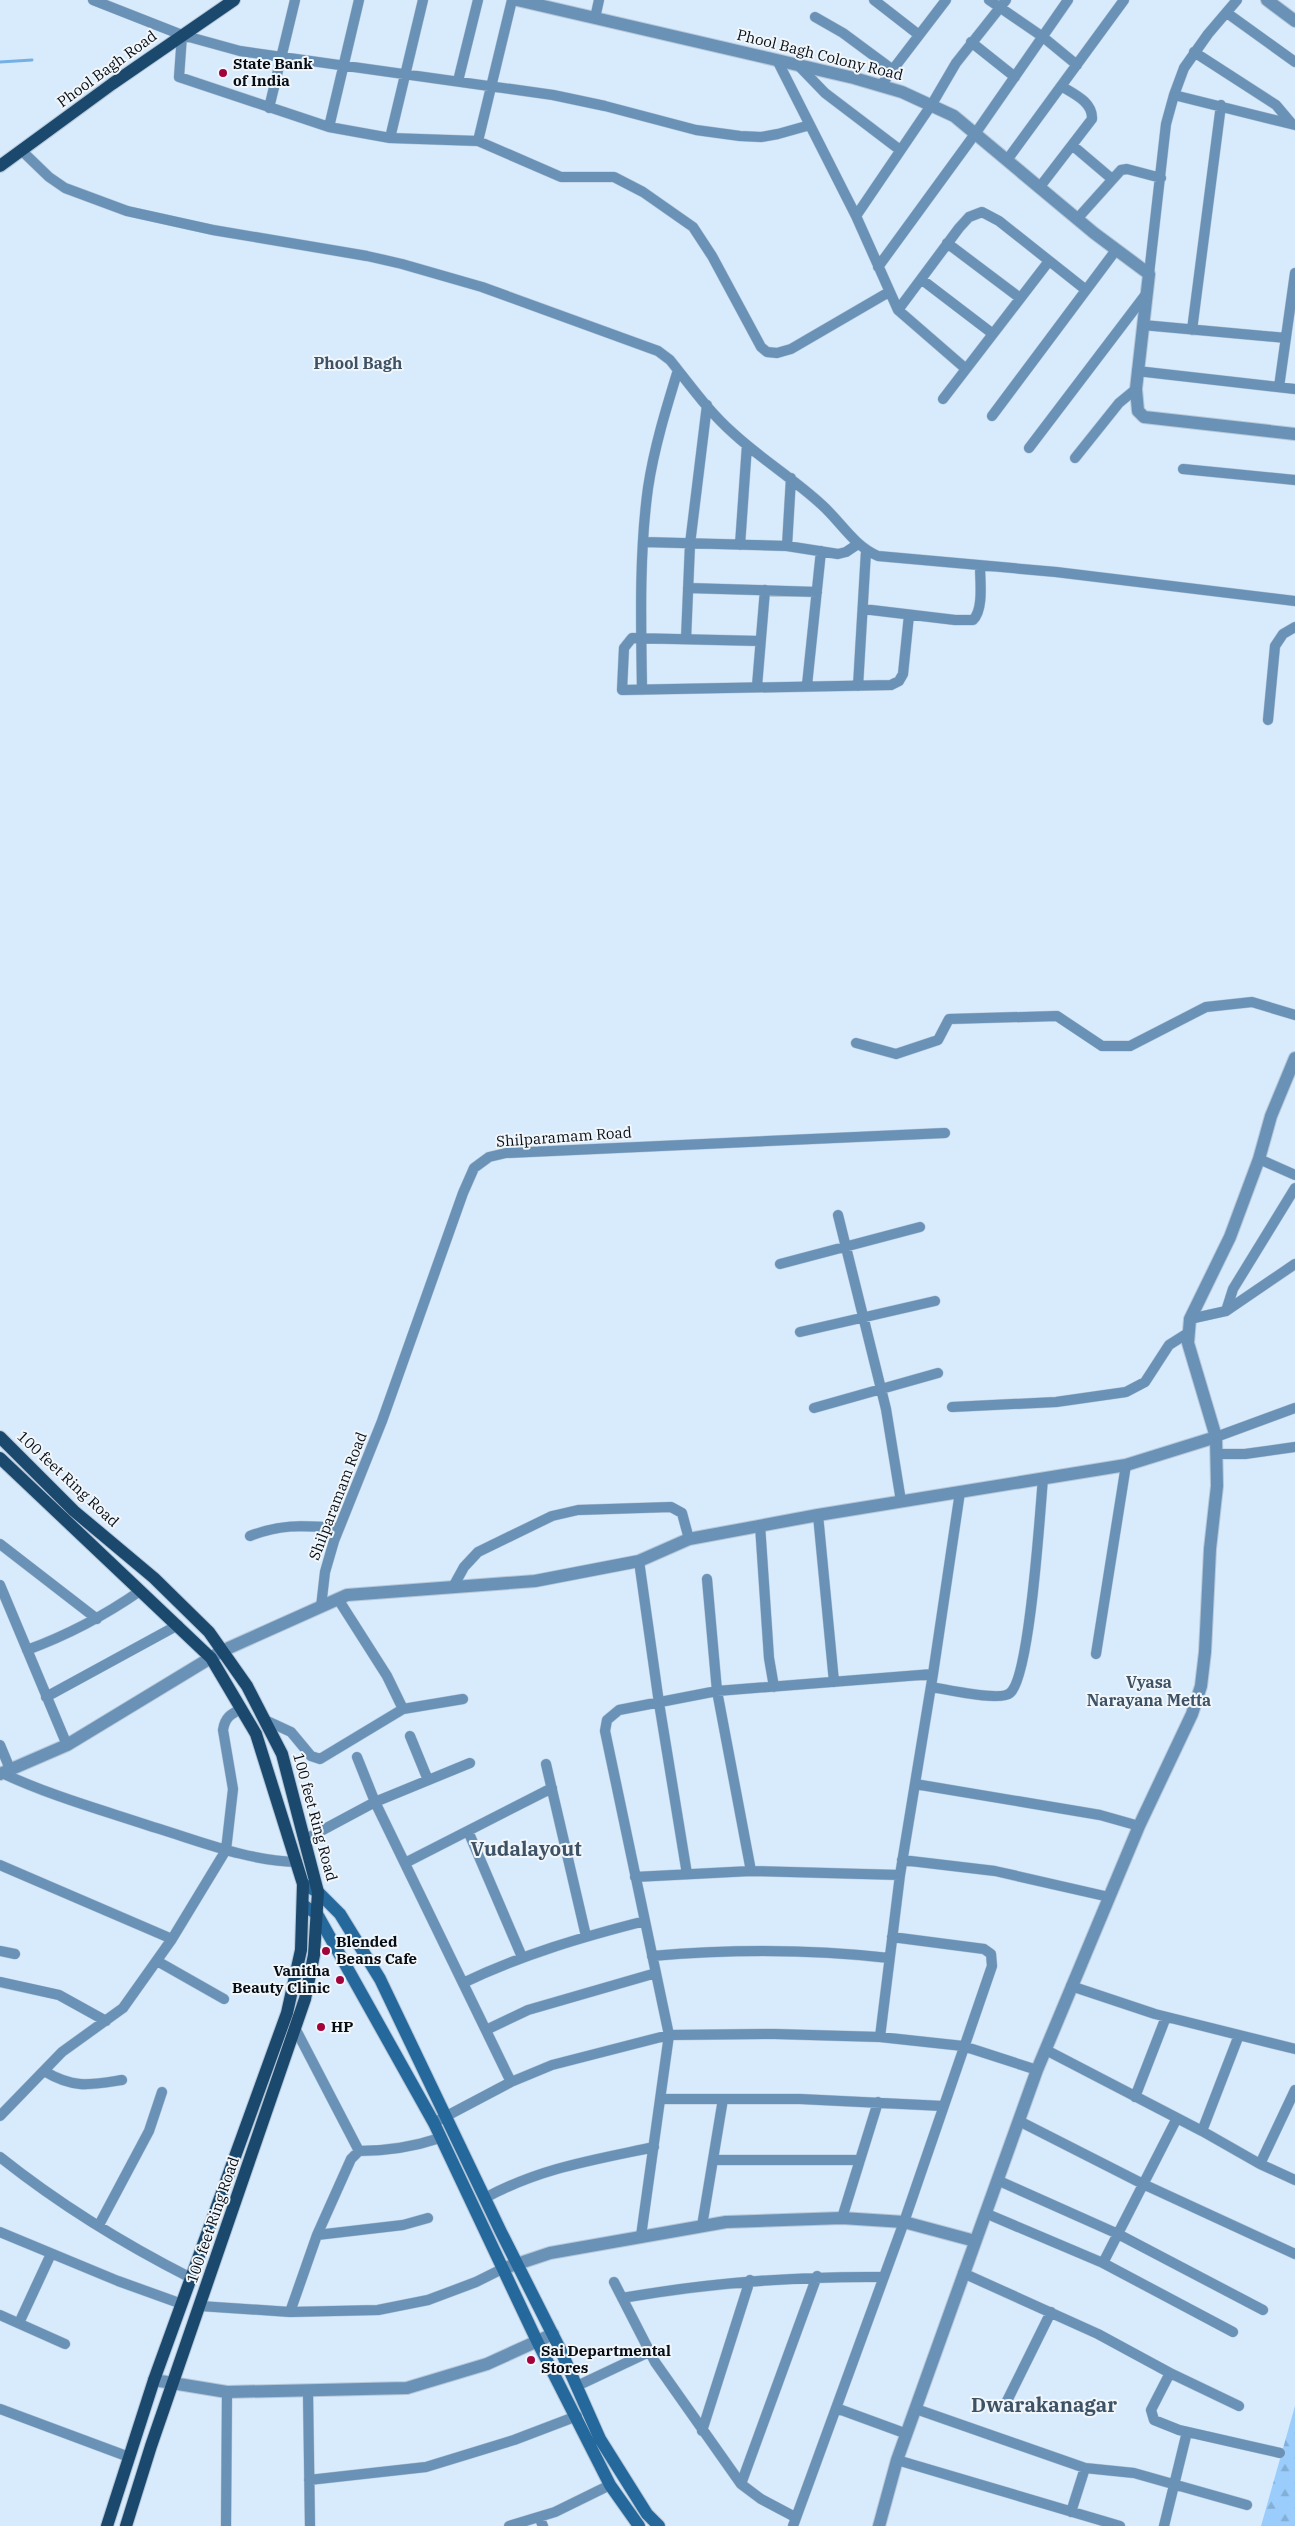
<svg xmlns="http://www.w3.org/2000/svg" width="1295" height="2526" viewBox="0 0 1295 2526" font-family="'IBM Plex Serif',serif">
<defs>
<pattern id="forest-firs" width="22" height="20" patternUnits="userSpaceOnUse" patternTransform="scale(1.25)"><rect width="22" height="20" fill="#9acdfb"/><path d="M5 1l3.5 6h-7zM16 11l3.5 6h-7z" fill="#83afd6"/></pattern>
</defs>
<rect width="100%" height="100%" fill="#d7ebfd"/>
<path fill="url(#forest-firs)" d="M1295,2406v120h-34z"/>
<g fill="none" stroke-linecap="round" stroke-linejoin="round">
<path stroke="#75b0e4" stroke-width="3" d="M0,62l32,-2"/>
<defs>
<path id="minor" d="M93,0l89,35 58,16 313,44 52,11 91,24 44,6 21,1 17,-3 32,-9
M874,0l45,35
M989,0l54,37 34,28
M1227,13l68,49
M815,17l28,16 50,37
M595,18l4,-18
M182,35l-3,42 150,50 61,11 88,3 83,36h53l29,15 50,35 19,29 49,91 6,5 10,1 14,-4 98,-57
M971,42l44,35
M1194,52l82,53 16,19
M777,60l79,156 42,94 68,59
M797,64l28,29 75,57
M458,81l20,-81
M881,85l65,-85
M1174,95l121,30
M269,108l26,-108
M329,127l30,-127
M390,138l33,-138
M478,141l34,-141
M1072,145l40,34
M21,150l28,27 16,11 62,23 86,19 154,26 35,8 80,23 176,64 12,9c20,25 39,52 63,73 28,26 61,46 89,72 19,17 32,41 56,51l178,16 239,29
M1007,160l117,-160
M1039,188l53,-69c1,-17 -18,-25 -31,-33
M856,216l76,-112 24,-41 50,-63
M1077,219l44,-49 6,-1 34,9
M947,243l73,55
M878,267l97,-133 93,-134
M1149,274l17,-150 8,-29 10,-27 24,-34 29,-34
M921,279l72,55
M898,310l61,-82 10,-11 13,-5 17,9 87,69
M1143,325l143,13
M1192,330l29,-225
M1137,371l158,18
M1279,387l16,-114
M943,399l106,-138
M992,416l124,-166
M1029,448l117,-154
M1075,458l44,-55 17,-14
M1183,469l112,11
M644,542l143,4 51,8 8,-2 12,-8
M740,545l7,-100
M787,546l4,-68
M688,588l129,4
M863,609l92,11h18c11,-11 7,-39 7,-54
M686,639l4,-95 17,-139
M760,641l-128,-3 -8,10 -2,42 269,-5 8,-4 4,-7 6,-59
M807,685l14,-134
M757,686l8,-96
M858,686l8,-135
M642,690c-1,-67 -3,-136 6,-202 6,-40 18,-79 30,-118
M1268,720l7,-74 8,-12 12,-7
M856,1043l40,11 42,-14 11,-21 108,-3 45,30h28l76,-39 46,-5 43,13
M1259,1159l36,16
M838,1215l48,194 15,92
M780,1264l140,-37
M1226,1311l7,-22 62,-101
M1190,1319l36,-8 69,-47
M800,1332l135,-31
M952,1407l104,-5 70,-10 19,-10 24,-37 19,-12
M814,1408l124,-35
M1216,1437l79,-29
M1216,1454h29l50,-7
M818,1515l16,167
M760,1525l9,133 5,29
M250,1536c34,-13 54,-10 89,-8
M0,1544l97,75
M639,1561l20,142 28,171
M707,1579l10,112 34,180
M0,1585l67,160
M453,1587l11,-20 14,-15 74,-36 26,-6 93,-3 11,6 7,26
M338,1599l49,77 16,33
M321,1607l4,-35 9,-31 48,-120 81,-228 11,-25 15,-11 17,-4 439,-20
M27,1650c41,-15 77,-34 113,-59
M1096,1654l30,-189
M931,1687c14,2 69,15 79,6 20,-16 30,-181 33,-215
M46,1697l132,-72
M265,1720l26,12 20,24 9,3 83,-50 60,-10
M410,1736l18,44
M0,1745l10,24
M357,1757l18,45 136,280
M546,1764l40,172
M2,1773c49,23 100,37 151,54 47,14 95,34 144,35
M915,1784l185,31 39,11
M468,1831l54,126
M304,1840l71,-38 95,-39
M902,1860l93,11 114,26
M405,1863l147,-75
M0,1865l172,74
M635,1877l116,-6 149,4
M0,1951l15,3
M652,1956c80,-7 158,-7 237,2
M157,1961l67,38
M0,1982l59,13 47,26
M463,1983c58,-28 119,-46 182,-62
M1071,1986l84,28 140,35
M295,2028l64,123
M486,2030l42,-20 128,-37
M880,2037l20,-162 33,-201 27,-182
M1046,2050l156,81 58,33 35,16
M44,2071c30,18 46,14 78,9
M1135,2097l31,-80
M660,2099h140l143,7
M0,2116l62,-64 61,-44 49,-69 54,-89 7,-61 -10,-59c2,-13 8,-16 18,-21
M439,2120l72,-38 41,-17 117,-30 106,-1 105,3 83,9 74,24
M1019,2121l124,63 152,70
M1202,2131l37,-96
M0,2157c59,47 124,87 191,121
M713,2160h147
M1260,2164l35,-74
M997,2180l121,54 145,76
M485,2198c55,-30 108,-38 169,-51
M985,2213l118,50 130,69
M842,2218l36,-116
M99,2225l50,-94 13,-39
M702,2226l21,-127
M0,2232l118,49 64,23
M317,2235l86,-10 25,-7
M641,2236l28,-201 -64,-304 2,-11 12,-10 98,-19 216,-17
M1103,2263l74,-145
M963,2273l135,61 72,39 69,33
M614,2282l41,80 86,122 20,15 34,18
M622,2298c87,-15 173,-22 261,-21
M200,2306l90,6 88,-2 50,-10 48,-18 26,-13
M290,2312l27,-77 34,-76 8,-8c28,0 54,-4 81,-13
M0,2315l65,29
M19,2323l32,-69
M1170,2373l-19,37 3,10 25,10 101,23
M577,2386l72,-34
M308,2392l2,134
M1006,2403l45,-91
M836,2408l71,26
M0,2409l129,48
M916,2409l169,59 49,5 113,32
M702,2431l48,-151
M897,2460l223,66
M309,2480l117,-13 88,-27 63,-24
M741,2484l76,-208
M1071,2512l14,-44
M539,2517l4,9
M226,2526l1,-134
M509,2526l46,-14 55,-27
M793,2526l111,-304 88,-256 -1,-12 -7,-5 -92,-12
M1164,2526l23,-94"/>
<path id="tertiary" d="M517,0l337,78 48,14 52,24 140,117 55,41 -13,115 2,22 6,6 151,17
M1267,0l28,21
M0,1774l67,-29 155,-94 125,-56 188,-14 104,-20 50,-22 129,-24 308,-50 90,-28
M502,2269l48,-16 176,-31 116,-4 62,4 71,19
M154,2380l73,12 180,-4 80,-24 66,-30
M879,2526l18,-66 140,-390 102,-244 53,-112 9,-28 4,-34 5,-103 7,-63 -1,-49 -28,-94 2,-24 40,-82 29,-78 12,-43 24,-58"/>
<path id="secondary" d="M303,1884l15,8 22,22 40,65 121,253 60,119 39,88 47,75 12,12
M303,1905l14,9 117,209 103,218 73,144 29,41"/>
<path id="primary" d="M0,166l112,-82 122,-84
M0,1437l74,74 80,67 55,54 38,54 35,68 36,138 -4,63 -9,44 -154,447 -25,80
M0,1458l211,200 45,76 47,150 -2,66 -14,63 -133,367 -47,146"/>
</defs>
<use href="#minor" stroke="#b6c7d8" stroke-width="11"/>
<use href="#tertiary" stroke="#b6c7d8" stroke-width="14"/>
<use href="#secondary" stroke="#b6c7d8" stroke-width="14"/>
<use href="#primary" stroke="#b6c7d8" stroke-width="14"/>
<use href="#minor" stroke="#6a92b7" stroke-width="10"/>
<use href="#tertiary" stroke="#6a92b7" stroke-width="12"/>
<use href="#secondary" stroke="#25689c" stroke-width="12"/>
<use href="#primary" stroke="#1b496e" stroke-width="12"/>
</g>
<g fill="#a2033b" stroke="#f1f6fa" stroke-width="2">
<circle cx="223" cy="73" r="5"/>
<circle cx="326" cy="1951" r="5"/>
<circle cx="340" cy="1980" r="5"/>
<circle cx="321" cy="2027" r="5"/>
<circle cx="531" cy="2360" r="5"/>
</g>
<g text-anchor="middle" stroke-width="4" stroke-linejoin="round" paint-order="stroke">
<g font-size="15" fill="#060d15" stroke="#f1f6fa">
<text transform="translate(820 55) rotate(14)" y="5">Phool Bagh Colony Road</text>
<text transform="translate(107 69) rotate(-36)" y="5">Phool Bagh Road</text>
<text transform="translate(564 1137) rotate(-4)" y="5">Shilparamam Road</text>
<text transform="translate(68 1479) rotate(43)" y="5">100 feet Ring Road</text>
<text transform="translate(338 1496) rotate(-69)" y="5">Shilparamam Road</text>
<text transform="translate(315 1817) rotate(75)" y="5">100 feet Ring Road</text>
<text transform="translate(213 2220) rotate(-71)" y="5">100 feet Ring Road</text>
</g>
<g font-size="15" font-weight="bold" fill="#060d15" stroke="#f1f6fa" text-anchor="start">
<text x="233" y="69">State Bank<tspan x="233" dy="17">of India</tspan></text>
<text x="336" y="1947">Blended<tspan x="336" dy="17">Beans Cafe</tspan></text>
<text x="330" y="1976" text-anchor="end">Vanitha<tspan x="330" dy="17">Beauty Clinic</tspan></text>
<text x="331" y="2032">HP</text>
<text x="541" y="2356">Sai Departmental<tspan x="541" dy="17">Stores</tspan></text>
</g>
<g font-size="16" font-weight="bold" fill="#3d5265" stroke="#f1f6fa">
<text x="358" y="369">Phool Bagh</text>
<text x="1149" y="1688">Vyasa<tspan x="1149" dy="18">Narayana Metta</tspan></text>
</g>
<g font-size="20" font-weight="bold" fill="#3d5265" stroke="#f1f6fa">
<text x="526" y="1856">Vudalayout</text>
<text x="1044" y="2412">Dwarakanagar</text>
</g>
</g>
</svg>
